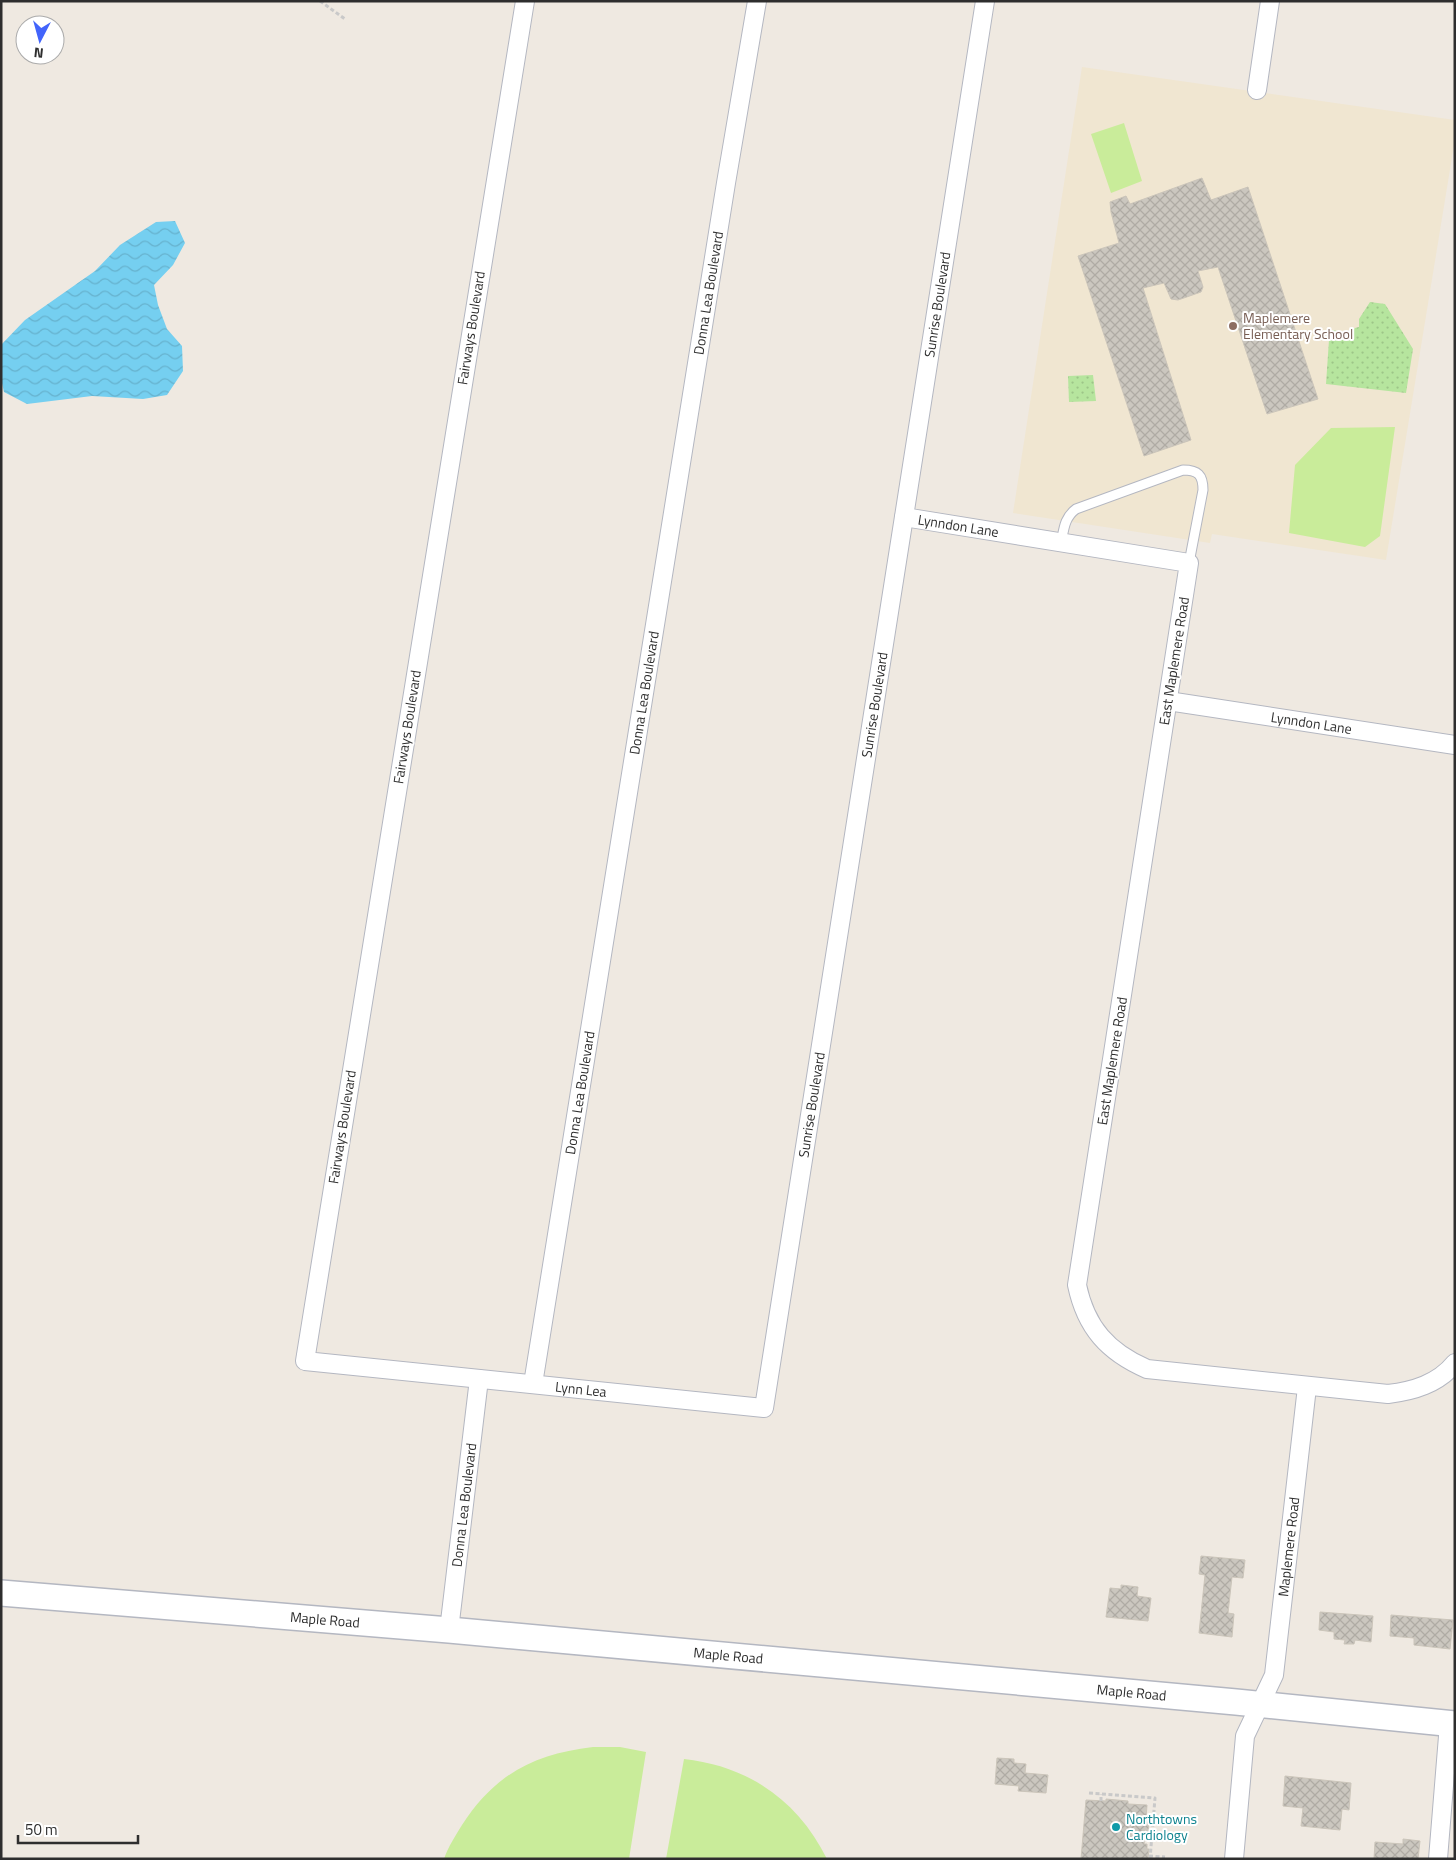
<svg xmlns="http://www.w3.org/2000/svg" width="1456" height="1860" viewBox="0 0 1456 1860" font-family="'Titillium Web',sans-serif">
<defs>
<pattern id="park-dots" width="8" height="8" patternUnits="userSpaceOnUse" patternTransform="scale(1.25)"><rect width="8" height="8" fill="#b6e59e"/><path d="M2 2h.1M6 6h.1" fill="none" stroke="#9dc588" stroke-width="1.8" stroke-linecap="round"/></pattern>
<pattern id="water-waves" width="16" height="10" patternUnits="userSpaceOnUse" patternTransform="scale(1.25)"><rect width="16" height="10" fill="#75cff0"/><path d="M0 5q4-4 8 0t8 0" fill="none" stroke="#66b2ce"/></pattern>
<pattern id="building-cross-hatch" width="8" height="8" patternUnits="userSpaceOnUse" patternTransform="scale(1.25)"><rect width="8" height="8" fill="#cbc7bf"/><path d="M0 0l8 8M0 8l8-8" fill="none" stroke="#afaba4"/></pattern>
</defs>
<rect width="100%" height="100%" fill="#efe9e1"/>
<path fill="#f0e6d1" d="M1082,67l373,53v19l-69,421 -174,-26 -2,9 -197,-30z"/>
<path fill="url(#park-dots)" d="M1370,302l15,2 28,45 -7,44 -80,-9 3,-44 3,-10 19,3 4,-5 4,-1v-8z
M1093,375l3,26 -27,1 -1,-26z"/>
<path fill="#c9ec9a" d="M1124,123l18,58 -31,12 -20,-59z
M1395,427l-15,109 -15,11 -76,-14 6,-68 36,-37z
M593,1747h27l26,5 -17,107h-185c4,-12 12,-24 18,-34 33,-51 72,-71 131,-78z
M684,1759c64,7 114,41 143,100h-161z"/>
<path fill="url(#water-waves)" d="M175,221l10,22 -12,22 -19,20 4,20 9,24 15,17 1,25 -16,24 -24,4 -51,-3 -65,8 -23,-12 -3,-13v-34l24,-25 70,-49 25,-26 36,-23z"/>
<path fill="url(#building-cross-hatch)" stroke="#cbc5ba" d="M1202,178l9,22 37,-13 70,212 -51,15 -49,-147 -20,4 5,16 -2,5 -23,8 -7,-1 -7,-16 -21,5 48,152 -47,16 -66,-200 41,-13 -8,-31 -1,-10 16,-6 4,8z
M1201,1556l44,4 -2,18 -11,-1 -4,36 6,1 -2,23 -33,-4 6,-58 -6,-1z
M1121,1585l17,2 -1,9 14,2 -3,23 -42,-4 4,-29 11,1z
M1320,1612l53,4 -2,26 -16,-2 -1,4h-10l1,-4 -11,-1v-7l-15,-2z
M1391,1615l62,5 -3,29 -36,-4v-7l-24,-2z
M997,1758l17,1v4l12,1 -1,9 23,2 -2,18 -28,-2 1,-5 -24,-2z
M1285,1776l66,7 -2,27 -7,-1 -2,21 -39,-4 2,-18 -20,-2z
M1106,1799l22,2v3l19,1 -1,14h3l-1,16h-3l-1,9h3v5h2l-1,10h-67l5,-59 20,1z
M1403,1839l17,2 -2,18h-44l1,-17 28,2z"/>
<g fill="none" stroke-linecap="round" stroke-linejoin="round">
<defs>
<path id="service" d="M1061,543c3,-14 3,-25 15,-34l107,-39c15,0 20,5 20,20l-14,73"/>
<g id="minor">
<path id="s1" d="M525,1l-220,1360 459,47 221,-1407"/>
<path d="M1257,90l13,-89"/>
<path id="s2" d="M904,517l285,46 -112,722c9,43 31,67 70,84l241,25c25,-3 50,-10 67,-31"/>
<path id="s3" d="M1168,701l287,44"/>
<path id="s4" d="M533,1384l193,-1201 31,-182"/>
<path id="s5" d="M449,1630l30,-251"/>
<path id="s6" d="M1234,1859l11,-123 29,-61 33,-288"/>
<path d="M1438,1859l11,-135"/>
</g>
<g id="secondary">
<path id="s7" d="M1,1593l448,37 787,72 219,22"/>
</g>
</defs>
<use href="#service" stroke="#b4b7c1" stroke-width="11"/>
<use href="#minor" stroke="#b4b7c1" stroke-width="20"/>
<use href="#secondary" stroke="#b4b7c1" stroke-width="28"/>
<path stroke="#c9c9c9" stroke-width="3" stroke-dasharray="4 2.5" stroke-linecap="butt" d="M320,1l25,18
M1089,1793l66,5 -5,61
M1101,1801v-7
M1149,1856l16,1"/>
<use href="#service" stroke="#fff" stroke-width="9"/>
<use href="#minor" stroke="#fff" stroke-width="18"/>
<use href="#secondary" stroke="#fff" stroke-width="25"/>
</g>
<circle fill="#8d6e63" stroke="#fff" stroke-width="2" cx="1233" cy="326" r="5"/>
<circle fill="#0f9aa8" stroke="#fff" stroke-width="2" cx="1116" cy="1827" r="5"/>
<g text-anchor="middle" stroke-width="4" stroke-linejoin="round" paint-order="stroke">
<g font-size="14" fill="#2e2e2e" stroke="#fff">
<text dy="5" stroke="none"><textPath href="#s4" startOffset="1105">Donna Lea Boulevard</textPath></text>
<text dy="5" stroke="none"><textPath href="#s1" startOffset="2956">Sunrise Boulevard</textPath></text>
<text transform="translate(471 328) rotate(-81)" y="5">Fairways Boulevard</text>
<text dy="5" stroke="none"><textPath href="#s2" startOffset="55">Lynndon Lane</textPath></text>
<text transform="translate(1174 661) rotate(-81)" y="5">East Maplemere Road</text>
<text dy="5" stroke="none"><textPath href="#s4" startOffset="700">Donna Lea Boulevard</textPath></text>
<text dy="5" stroke="none"><textPath href="#s1" startOffset="2551">Sunrise Boulevard</textPath></text>
<text dy="5" stroke="none"><textPath href="#s3" startOffset="145">Lynndon Lane</textPath></text>
<text transform="translate(407 727) rotate(-81)" y="5">Fairways Boulevard</text>
<text transform="translate(1112 1061) rotate(-81)" y="5">East Maplemere Road</text>
<text dy="5" stroke="none"><textPath href="#s4" startOffset="295">Donna Lea Boulevard</textPath></text>
<text dy="5" stroke="none"><textPath href="#s1" startOffset="2146">Sunrise Boulevard</textPath></text>
<text transform="translate(342 1127) rotate(-81)" y="5">Fairways Boulevard</text>
<text dy="5" stroke="none"><textPath href="#s1" startOffset="1655">Lynn Lea</textPath></text>
<text dy="5" stroke="none"><textPath href="#s5" startOffset="126">Donna Lea Boulevard</textPath></text>
<text dy="5" stroke="none"><textPath href="#s6" startOffset="320">Maplemere Road</textPath></text>
<text dy="5" stroke="none"><textPath href="#s7" startOffset="325">Maple Road</textPath></text>
<text dy="5" stroke="none"><textPath href="#s7" startOffset="730">Maple Road</textPath></text>
<text dy="5" stroke="none"><textPath href="#s7" startOffset="1135">Maple Road</textPath></text>
</g>
<g font-size="14" fill="#785e54" stroke="#fff" text-anchor="start">
<text x="1243" y="323">Maplemere<tspan x="1243" dy="16">Elementary School</tspan></text>
</g>
<g font-size="14" fill="#0d838f" stroke="#fff" text-anchor="start">
<text x="1126" y="1824">Northtowns<tspan x="1126" dy="16">Cardiology</tspan></text>
</g>
</g>
<rect width="1456" height="1860" fill="none" stroke="#2e2e2e" stroke-width="5"/>
<g transform="translate(40 40) rotate(186)"><circle r="24" fill="#ffffff" stroke="#ababab"/>
<path d="M0-4L9 19L0 12L-9 19Z" fill="#4264fb"/>
<text y="-8" font-size="14" font-weight="bold" text-anchor="middle" fill="#2e2e2e">N</text>
</g>
<path d="M18 1835v8h120v-8" fill="none" stroke="#2e2e2e" stroke-width="2.5"/>
<text x="25" y="1835" font-size="15" fill="#2e2e2e" stroke="#ffffff" stroke-width="4" paint-order="stroke">50 m</text>
</svg>
